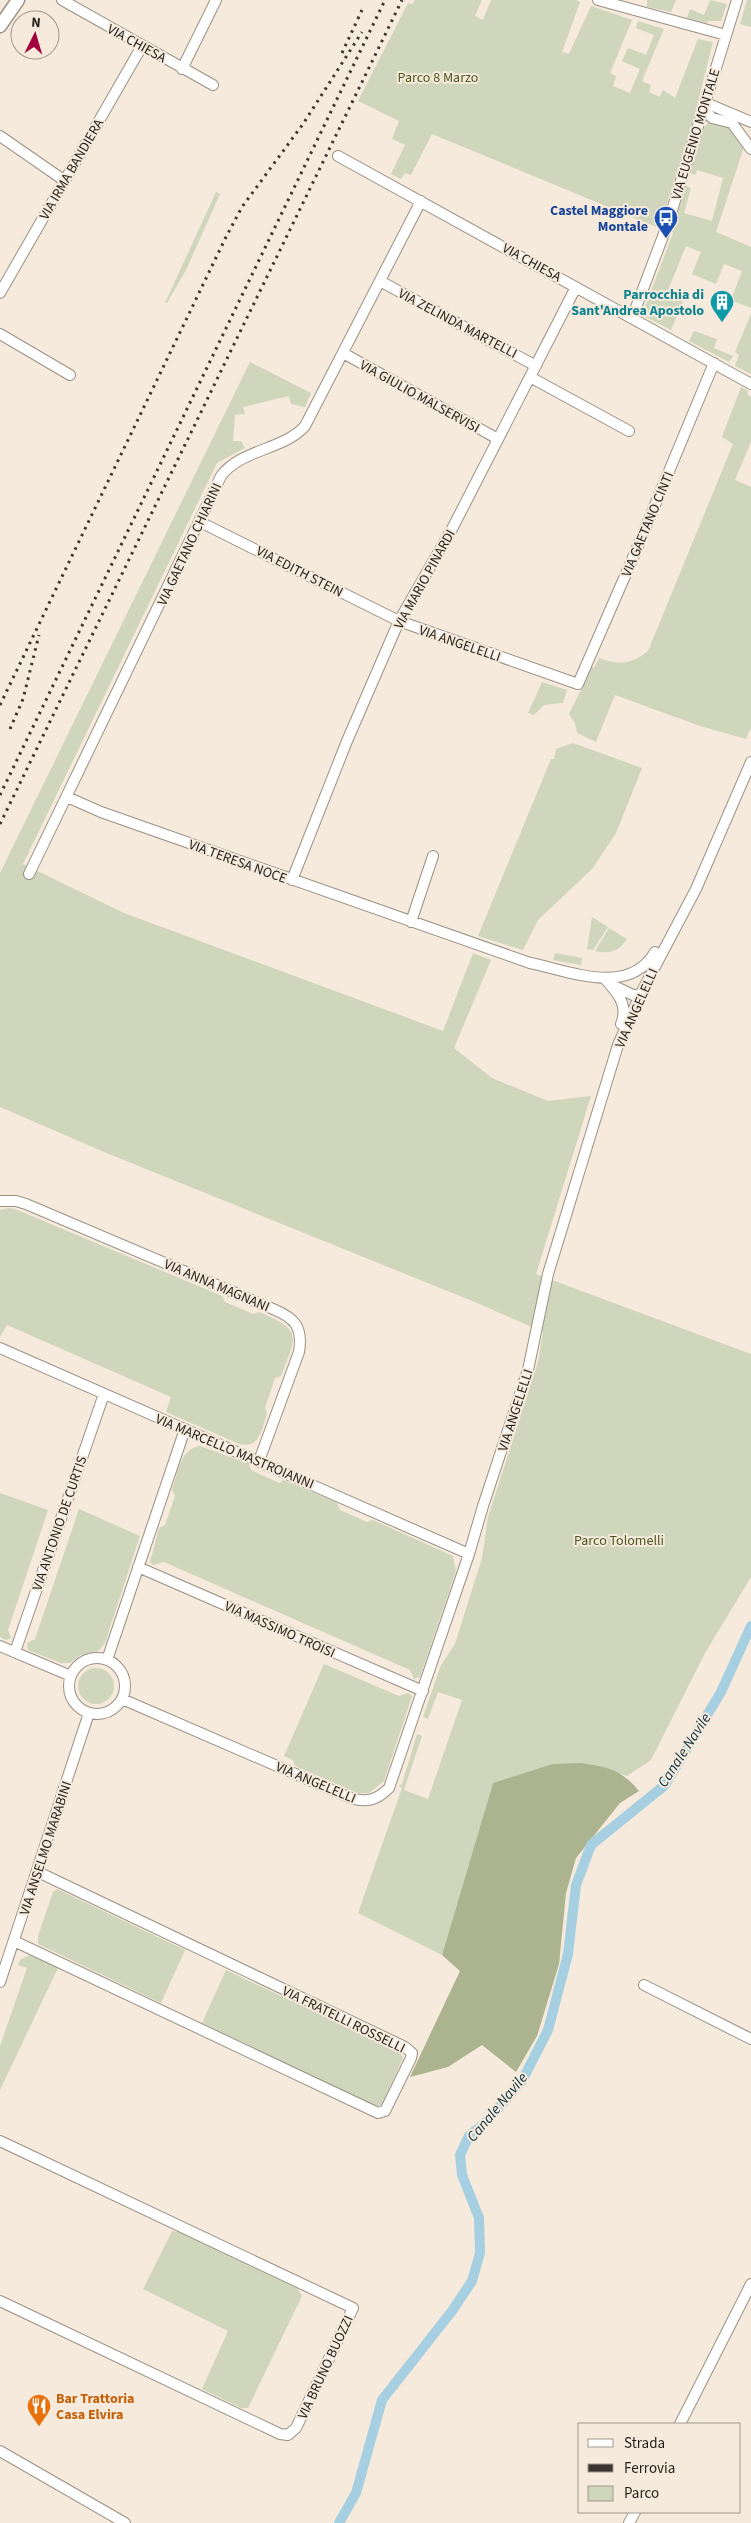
<svg xmlns="http://www.w3.org/2000/svg" width="751" height="2523" viewBox="0 0 751 2523" font-family="'Source Sans 3',sans-serif">
<rect width="100%" height="100%" fill="#f5eadb"/>
<path fill="#cfd6bc" d="M415,0h67l-7,16 8,4 8,-20h85l4,2 -18,50 7,2 22,-48 41,14 -22,53 6,3 -3,10 17,7 10,-24 -18,-8 6,-13 18,7 8,-20 -18,-7 2,-7 26,8 -22,52 9,4 -2,7 11,5 3,-7 12,8 23,-59 15,3 -21,84 -33,102 -227,-94 -21,41 -6,-2 -4,6 -10,-5 14,-29 -13,-6 7,-18 -41,-20 50,-98 4,1z
M647,0h29l-5,12 -24,-5z
M710,0l17,4 -6,17h-13l-1,2 -20,-5 3,-9 14,6z
M747,0h4v27l-11,-3z
M709,122l20,4 15,21 -28,85 35,15v61l-20,-8 11,-29 -18,-7 -8,20 -24,-10 9,-22 -15,-6 -20,49 17,7 -12,28 -29,-15 31,-82 -1,-2 14,-45 5,2 -7,25 28,8 11,-43 -26,-8 -2,5 -5,-2 12,-43z
M216,192l4,2 -34,76 -19,33h-2z
M751,314v60l-16,-8 4,-11 -4,-3z
M694,331l23,8 -3,9 19,8 -4,6 -40,-21z
M250,362l61,31 -6,14 -14,-3 -2,-8 -46,11 2,7 -10,1 -2,26h8l4,7 -28,15 -194,401 101,49 319,118 30,-78 18,7 -37,88 38,30 56,23 43,-5 -55,178 215,80v223l-46,76 -54,107 -24,16 -29,-10 -105,17 -51,172 -84,-42 44,-125 -3,-2 3,-2 15,-50 5,2 -18,54 24,9 34,-99 -24,-8 -10,27 -5,-2 18,-52 14,-21 27,-86 6,-41 50,-155 5,-30 -61,-27 -378,-153 -104,-45v-234z
M741,387l7,4 -1,3 4,3v45l-16,38 16,7v241l-5,11 -46,-13 -85,-31 -19,47 -19,-9 -2,-10 -6,-9 23,-47 2,1 5,-10c20,7 32,7 49,-7l85,-207 -11,-7z
M542,682l25,8 -4,13 -19,2 -10,10 -6,-2z
M573,743l69,25 -26,65 -24,36 -54,51 -15,30 -45,-14 73,-177h3l2,-10z
M592,917l16,10 -15,23 -6,-1z
M609,928l18,11c-9,13 -17,15 -32,12z
M555,953l27,5 -1,7 -28,-5z
M9,1208l6,1 207,87 3,6 28,12 6,-2c44,19 38,22 22,64l-6,2 -10,30 2,5c-5,16 -7,36 -28,31l-73,-32 5,-15 -164,-72 -7,12v-127z
M200,1446l49,18 2,6 28,13 5,-3 53,23 3,7 27,12 6,-2 80,36 3,15 -36,106 -6,2 -4,-9 -246,-108 -11,3 -3,-3 9,-34 6,-3 10,-29 -3,-6c6,-17 8,-41 28,-44z
M0,1493l48,17 -40,120 3,8 -5,2 -6,-3z
M79,1509l61,27 -35,107 -7,8 -19,5 -9,7h-9l-33,-13 -1,-7 8,-4z
M324,1664l75,32 9,-3 4,3 -28,85 -15,12h-12l-62,-27 -2,-6 -9,-4z
M78 1686a18 18 0 1 1 36 0a18 18 0 1 1-36 0Z
M57,1889l128,61 -24,53 -123,-59v-8l15,-44z
M30,1955l28,13 -58,122v-44l27,-78 -9,-3 2,-5z
M226,1970l174,82 3,6 -21,46 -3,3 -5,-1 -172,-83z
M172,2231l7,1 118,56 5,8 -54,112h-7l-39,-19 26,-58 -85,-42z"/>
<path fill="#abb38f" d="M581,1763c27,4 41,7 58,28l-19,12 -44,55 -10,35 -7,71 -22,72 -21,36 -34,-27 -34,22 -38,10 50,-106 -18,-16 51,-172 60,-19z"/>
<g fill="none" stroke-linecap="round" stroke-linejoin="round">
<path stroke="#a6d0e1" stroke-width="10" d="M339,2523l17,-30 26,-93 70,-89 20,-30 8,-28 -1,-35 -17,-43 -2,-20 9,-19 16,-13 37,-42 26,-51 20,-76 8,-69 15,-40 74,-60 56,-93 30,-66"/>
<defs>
<path id="minor" d="M62,0l151,85
M598,0l128,35
M182,69l34,-69
M751,122l-40,-17 -8,3 9,10 20,5 19,26
M0,136l65,45
M338,156l413,228
M380,281l156,85
M0,293l142,-247
M632,318l36,-95 69,-223
M0,334l70,41
M343,353l155,86
M530,377l99,54
M200,522l199,99 179,63 57,-131 79,-190
M67,797l34,15 429,151c40,8 99,34 125,-11
M29,874l192,-398c20,-27 63,-26 84,-50l116,-225
M292,880l55,-139 52,-120 54,-94 123,-240
M411,922l22,-66
M604,978c13,14 25,27 17,46
M614,986l19,9h7
M0,1201h16l10,3 247,105c22,9 30,18 26,43l-40,109
M0,1348l469,206
M138,1567l285,124
M0,1646l71,30
M15,1652l89,-258
M69 1686a28 28 0 1 1 56 0a28 28 0 1 1-56 0Z
M107,1660l78,-231
M122,1699l229,99c16,5 26,2 38,-10l80,-234 14,-48 45,-136 20,-96 70,-229 22,-50 56,-106 55,-127
M14,1941l364,172 7,-2 26,-53 1,-5 -7,-6 -367,-175
M0,1982l89,-269
M644,1985l107,54
M0,2141l353,167 -57,120 -8,7 -8,-1 -280,-133
M680,2424l71,-140
M0,2451l125,72
M629,2523l6,-11"/>
<path id="major" d="M0,26l18,-26"/>
</defs>
<use href="#minor" stroke="#9a9183" stroke-width="12"/>
<use href="#major" stroke="#9a9183" stroke-width="15"/>
<use href="#minor" stroke="#fff" stroke-width="10"/>
<use href="#major" stroke="#fff" stroke-width="12"/>
<path stroke="#3a352f" stroke-width="3" stroke-dasharray="2.5 5" stroke-linecap="butt" d="M342,53l20,-43
M0,705l226,-468 16,-30 61,-83 59,-92
M10,729l13,-30 16,-64
M0,795l385,-795
M0,824l402,-824"/>
</g>
<defs>
<symbol id="bus-pin" viewBox="-11 -11 22 30"><path d="M0 17L-7.5 6A9.5 9.5 0 1 1 7.5 6Z" fill="#1a4fb4" stroke="#f5eadb"/><path d="M-5-6H5V4H4V6H2V4H-2V6H-4V4H-5ZM-3.5-4V0h7V-4ZM-3.5 1.2v1.5H-2V1.2ZM2 1.2v1.5H3.5V1.2Z" fill="#fff"/></symbol>
<symbol id="building-pin" viewBox="-11 -11 22 30"><path d="M0 17L-7.5 6A9.5 9.5 0 1 1 7.5 6Z" fill="#0f9aa8" stroke="#f5eadb"/><path d="M-4-6H4V6H1V3H-1V6H-4ZM-2.5-4.3h1.7v1.8h-1.7ZM.8-4.3h1.7v1.8H.8ZM-2.5-1h1.7V.8h-1.7ZM.8-1h1.7V.8H.8Z" fill="#fff"/></symbol>
<symbol id="restaurant-pin" viewBox="-11 -11 22 30"><path d="M0 17L-7.5 6A9.5 9.5 0 1 1 7.5 6Z" fill="#e8710a" stroke="#f5eadb"/><path d="M-5-6h1v4h1v-4h1v4h1v-4h1v5L-1.5 .5V6h-2V.5L-5-1ZM5-6V6H3V1.5H1.5Q1.5-4 5-6Z" fill="#fff"/></symbol>
</defs>
<g fill-rule="evenodd">
<use href="#bus-pin" x="652" y="204" width="28" height="38"/>
<use href="#building-pin" x="708" y="288" width="28" height="38"/>
<use href="#restaurant-pin" x="25" y="2392" width="28" height="38"/>
</g>
<g text-anchor="middle" stroke-width="4" stroke-linejoin="round" paint-order="stroke">
<g font-size="14" fill="#231f1a" stroke="#f5eadb">
<text transform="translate(137 43) rotate(29)" y="5">VIA CHIESA</text>
<text transform="translate(695 134) rotate(-73)" y="5">VIA EUGENIO MONTALE</text>
<text transform="translate(71 169) rotate(-60)" y="5">VIA IRMA BANDIERA</text>
<text transform="translate(532 262) rotate(29)" y="5">VIA CHIESA</text>
<text transform="translate(458 323) rotate(28)" y="5">VIA ZELINDA MARTELLI</text>
<text transform="translate(420 396) rotate(29)" y="5">VIA GIULIO MALSERVISI</text>
<text transform="translate(647 524) rotate(-67)" y="5">VIA GAETANO CINTI</text>
<text transform="translate(189 544) rotate(-65)" y="5">VIA GAETANO CHIARINI</text>
<text transform="translate(300 571) rotate(27)" y="5">VIA EDITH STEIN</text>
<text transform="translate(424 579) rotate(-61)" y="5">VIA MARIO PINARDI</text>
<text transform="translate(460 643) rotate(19)" y="5">VIA ANGELELLI</text>
<text transform="translate(238 861) rotate(20)" y="5">VIA TERESA NOCE</text>
<text transform="translate(636 1008) rotate(-66)" y="5">VIA ANGELELLI</text>
<text transform="translate(217 1285) rotate(23)" y="5">VIA ANNA MAGNANI</text>
<text transform="translate(515 1410) rotate(-72)" y="5">VIA ANGELELLI</text>
<text transform="translate(235 1451) rotate(23)" y="5">VIA MARCELLO MASTROIANNI</text>
<text transform="translate(59 1523) rotate(-71)" y="5">VIA ANTONIO DE CURTIS</text>
<text transform="translate(280 1629) rotate(24)" y="5">VIA MASSIMO TROISI</text>
<text transform="translate(316 1782) rotate(23)" y="5">VIA ANGELELLI</text>
<text transform="translate(45 1848) rotate(-72)" y="5">VIA ANSELMO MARABINI</text>
<text transform="translate(344 2019) rotate(26)" y="5">VIA FRATELLI ROSSELLI</text>
<text transform="translate(325 2367) rotate(-65)" y="5">VIA BRUNO BUOZZI</text>
</g>
<g font-size="14" fill="#4d571f" stroke="#f5eadb">
<text x="438" y="82">Parco 8 Marzo</text>
<text x="619" y="1545">Parco Tolomelli</text>
</g>
<g font-size="14" font-weight="bold" fill="#164399" stroke="#f5eadb" text-anchor="end">
<text x="648" y="215">Castel Maggiore<tspan x="648" dy="16">Montale</tspan></text>
</g>
<g font-size="14" font-weight="bold" fill="#0d838f" stroke="#f5eadb" text-anchor="end">
<text x="704" y="299">Parrocchia di<tspan x="704" dy="16">Sant'Andrea Apostolo</tspan></text>
</g>
<g font-size="14" font-weight="bold" fill="#c56008" stroke="#f5eadb" text-anchor="start">
<text x="56" y="2403">Bar Trattoria<tspan x="56" dy="16">Casa Elvira</tspan></text>
</g>
<g font-size="15" font-style="italic" fill="#0a303e" stroke="#f5eadb">
<text transform="translate(684 1750) rotate(-57)" y="5">Canale Navile</text>
<text transform="translate(497 2107) rotate(-50)" y="5">Canale Navile</text>
</g>
</g>
<rect x="578" y="2423" width="162" height="90" fill="#f5eadb" stroke="#a1998e"/>
<rect x="588" y="2439" width="25" height="8" fill="#ffffff" stroke="#a1998e"/>
<text x="624" y="2448" font-size="15" fill="#231f1a">Strada</text>
<rect x="588" y="2464" width="25" height="8" fill="#3a352f" stroke="#a1998e"/>
<text x="624" y="2473" font-size="15" fill="#231f1a">Ferrovia</text>
<rect x="588" y="2486" width="25" height="15" fill="#cfd6bc" stroke="#a1998e"/>
<text x="624" y="2498" font-size="15" fill="#231f1a">Parco</text>
<g transform="translate(35 35) rotate(5)"><circle r="24" fill="#f5eadb" stroke="#a1998e"/>
<path d="M0-4L9 19L0 12L-9 19Z" fill="#a1023e"/>
<text y="-8" font-size="14" font-weight="bold" text-anchor="middle" fill="#231f1a">N</text>
</g>
</svg>
